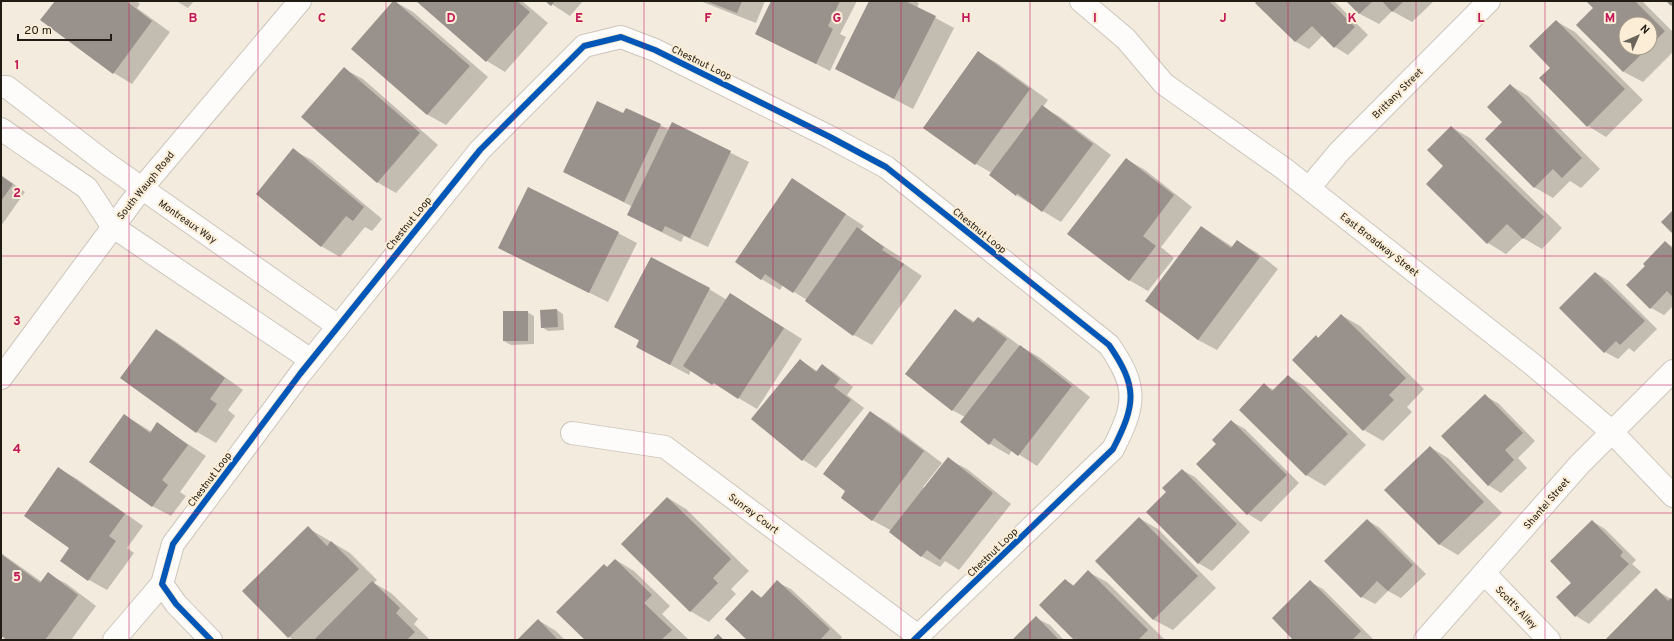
<svg xmlns="http://www.w3.org/2000/svg" width="1674" height="641" viewBox="0 0 1674 641" font-family="Overpass,sans-serif">
<rect width="100%" height="100%" fill="#f3ebde"/>
<path fill="#0003" fill-rule="evenodd" d="M56,1h80l4,3 -3,4 33,24 -38,52 -18,-11 -72,-53z
M176,1h18l-6,7z
M394,1l19,11 75,65 -42,48 -18,-10 -76,-66z
M418,1h104l26,22 -43,49 -18,-11z
M547,1h36l-13,15z
M700,1h65l-9,22z
M772,1h85l-17,33 6,3 -16,34 -74,-38z
M870,1h44l5,2 -2,5 37,20 -41,81 -77,-40z
M1258,1h76l34,34 -20,20 -13,-8 -12,-12 -14,14 -13,-7 -39,-39z
M1348,1h86l-22,21 -20,-11 -13,13 -19,-10z
M1588,1h54l31,31v20l-30,30 -19,-10 -47,-47 17,-17zM1626,24h24v24h-24z
M1556,21l19,11 68,68 -37,37 -18,-11 -36,-58z
M979,53l18,10 51,37 -5,7 17,10 51,38 -50,67 -45,-27 -24,-22 -16,-9 -51,-36z
M344,69l19,10 75,66 -42,48 -19,-11z
M1510,85l18,11 72,73 -19,19 -11,-7 -17,17 -19,-11 -30,-65z
M624,115l36,10 9,5 4,-6 76,38 -41,85 -24,-11 -3,6 -34,-17 -18,-10 4,-8 -69,-35z
M1451,127l19,11 92,90 -20,21 -19,-11 -17,16 -18,-11 -43,-77z
M293,150l19,10 70,59 -10,12 -7,-4 -25,30 -19,-11z
M1126,159l19,11 47,37 -31,40 13,11 -26,33 -19,-11z
M1,175l24,17 -24,34z
M792,179l72,47 -4,5 42,27 -2,3 22,15 -50,69 -18,-10 -47,-35 -24,-15 -3,5 -19,-11z
M1202,227l31,20 4,-6 19,11 22,17 -61,81 -19,-10 -52,-40z
M618,233l19,10 -29,59 -108,-54z
M1665,242l8,5v59l-9,9 -13,-7 -5,-42z
M1596,273l13,8 48,48 -23,23 -5,-4 -11,11 -13,-7z
M709,289l18,11 4,-6 71,45 -45,70 -66,-39 -2,5 -52,-28 3,-6 -25,-14z
M557,310l6,4 1,16 -16,1 -6,-4z
M955,310l20,12 4,-4 18,11 23,17 19,11 51,40 -53,69 -25,-16 -3,5 -19,-11 -28,-22 3,-5 -13,-7z
M527,312l7,4v28l-23,1 -7,-4z
M1341,315l19,11 64,63 -17,18 5,5 -29,29 -19,-11 -48,-93 3,1z
M156,330l19,11 68,49 -15,20 7,6 -19,27 -19,-11 -75,-54z
M800,360l17,11 5,-6 13,8 18,14 -6,8 17,13 -48,60 -13,-8 -51,-41z
M1288,376l18,11 60,58 -41,41 -19,-11 -42,-90 10,5z
M1485,396l13,7 37,38 -17,17 9,10 -26,25 -13,-8z
M870,412l19,11 53,40 -19,24 2,2 23,-30 19,10 44,35 -52,66 -14,-9 -5,6 -19,-11 -29,-25 -20,-11 -25,-29z
M124,415l28,17 6,-8 48,32 -26,36 6,4 -15,20 -19,-10z
M1231,421l14,8 54,54 -38,39 -13,-8z
M1430,447l18,11 54,55 -44,42 -19,-11z
M58,468l19,11 66,47 -16,22 7,5 -27,37 -18,-10 -19,-32z
M1182,470l13,7 55,55 -38,39 -14,-8z
M668,498l18,11 63,62 -18,18 5,5 -27,28 -19,-11z
M1139,518l19,11 58,59 -43,42 -19,-10 -58,-59z
M1367,520l13,8 46,46 -25,24 -13,-7 -13,13 -13,-7z
M1592,521l13,8 31,31 -4,4 9,8 -52,52 -13,-8 -4,-33z
M308,528l42,25 27,27 -3,3 17,10 27,26 -4,5 16,16h-136l-5,-3 -45,-46z
M1,553l41,29 6,-8 19,10 29,22 -25,34h-62l-8,-6z
M616,560l18,11 36,35 -8,8 27,26h-103l18,-75 4,3z
M1088,572l19,10 58,58h-90l-10,-60 10,6z
M777,582l14,7 51,48 -2,3h-91l3,-49 11,7z
M1310,582l13,7 51,51h-79z
M1656,590l17,10v40h-67z
M1036,618l14,7 14,15h-50z
M538,620l18,11 9,9h-47z"/>
<path fill="#99918b" d="M55,1h71l26,20 -39,53 -73,-54z
M393,1h2l75,65 -43,49 -76,-66z
M416,1h101l13,11 -44,50z
M545,1h10l-4,5z
M706,1h36l-5,12z
M771,1h69l-12,25 5,3 -17,35 -61,-30z
M869,1h36l31,15 -42,83 -59,-30z
M1257,1h72l26,26 -21,21 -22,-22 -17,16 -40,-39z
M1346,1h27l-14,13z
M1382,1h22l-12,11z
M1586,1h49l30,30 -15,15v-22h-24v24h22l-25,24 -47,-47 17,-17z
M1666,1h7v3l-2,2z
M1556,20l69,69 -38,38 -48,-49 11,-10 -21,-22z
M978,51l52,38 -55,76 -52,-37z
M344,67l76,66 -43,50 -76,-66z
M1510,84l72,74 -20,20 -9,-9 -19,19 -49,-49 17,-17 -15,-15z
M597,101l26,12 3,-5 35,16 -37,78 -61,-30z
M1042,105l51,39 -51,68 -25,-19 -1,3 -27,-21z
M672,122l59,29 -41,87 -25,-12 -3,6 -35,-17z
M1451,126l93,91 -21,22 -16,-15 -20,20 -61,-60 17,-18 -16,-16z
M293,148l71,59 -11,14 -7,-5 -25,31 -65,-53z
M1126,158l48,37 -31,41 13,10 -27,35 -62,-47z
M1,176l12,8 -12,17z
M792,178l54,36 -53,79 -28,-19 -4,6 -26,-18z
M528,187l91,45 -30,61 -91,-45z
M1673,210v24l-12,-12z
M1201,226l30,22 6,-8 23,17 -62,83 -53,-39z
M857,227l27,20 -2,3 22,14 -51,72 -48,-35z
M1665,241l8,8v48l-6,-6 -17,18 -24,-24 19,-19 -2,-2z
M651,257l59,31 -40,77 -34,-18 3,-7 -25,-13z
M1595,272l50,49 -25,24 -4,-4 -12,12 -45,-45z
M730,293l54,35 -46,71 -24,-16 -2,2 -29,-19z
M557,309l1,18 -17,1 -1,-18z
M955,309l18,14 5,-6 29,22 -55,72 -47,-37z
M503,311h25v30h-25z
M1341,314l65,64 -17,17 5,5 -31,31 -71,-71 24,-25 2,3z
M156,329l69,49 -15,21 7,5 -21,29 -76,-55z
M1020,345l52,41 -54,70 -24,-18 -5,7 -29,-23z
M800,359l16,13 6,-8 18,15 -6,8 17,13 -49,61 -51,-42z
M1288,375l60,59 -42,42 -67,-66 25,-27 8,8z
M1485,394l38,39 -18,17 9,10 -26,26 -47,-50z
M870,411l54,40 -52,70 -31,-23 4,-7 -22,-17z
M124,414l26,19 7,-11 31,23 -26,35 6,5 -16,22 -63,-45z
M1231,420l56,55 -40,40 -51,-51 20,-20 -4,-4z
M1430,446l54,56 -45,43 -55,-55z
M948,457l45,36 -53,67 -13,-10 -6,7 -32,-25z
M58,467l67,47 -16,22 7,5 -28,40 -28,-20 9,-13 -45,-32z
M1182,469l55,55 -39,40 -52,-52 20,-20 -4,-4z
M667,497l64,62 -18,19 5,5 -28,29 -69,-68z
M1139,517l59,59 -45,44 -58,-59z
M1367,519l46,46 -25,26 -11,-10 -16,17 -37,-37z
M1592,520l31,32 -3,4 9,8 -54,53 -19,-20 15,-14 -21,-22z
M308,526l19,20 4,-5 28,28 -71,69 -46,-47z
M1,554l39,29 8,-11 30,23 -33,45h-38l-6,-4z
M615,559l37,36 -8,8 28,27 -11,10h-76l-29,-28 48,-48 3,3z
M1088,570l60,60 -10,10h-64l-35,-35 26,-26 8,7z
M777,580l53,49 -10,11h-73l-22,-21 27,-29 9,8z
M1310,580l51,51 -9,9h-59l-21,-22z
M372,581l28,27 -4,5 19,19 -8,8h-93z
M1656,588l12,13 3,-3 2,2v40h-68z
M1036,616l23,24h-47z
M538,619l20,21h-41z
M718,634l6,6h-12z"/>
<g fill="none" stroke-linecap="round" stroke-linejoin="round">
<defs>
<path id="minor" d="M1081,1l45,38 38,45 119,84 249,196 79,67 62,65
M1,87h6l99,76 232,163
M1,129l86,59 25,38 199,134
M1309,188l30,-36 150,-151
M1,378l141,-190 158,-187
M572,433l93,14 253,189
M1484,573l65,67
M114,640l48,-56
M211,640l-35,-36 -14,-20 11,-40 127,-170 180,-224 104,-104 37,-9 34,13 175,87 56,30 223,178c29,42 27,59 4,104l-199,191
M1425,640l154,-175 94,-94"/>
</defs>
<use href="#minor" stroke="#cdc6bc" stroke-width="24"/>
<use href="#minor" stroke="#fdfcfa" stroke-width="22"/>
<defs>
<path id="cycleway" d="M211,640l-35,-36 -14,-20 11,-40 127,-170 180,-224 104,-104 37,-9 34,13 175,87 56,30 223,178c29,42 27,59 4,104l-199,191"/>
</defs>
<use href="#cycleway" stroke="#fbedd6" stroke-width="8"/>
<use href="#cycleway" stroke="#0057b8" stroke-width="6"/>
</g>
<path fill="none" stroke="#c2185b" stroke-width="1" stroke-opacity="0.55" d="M129,1v639M258,1v639M386,1v639M515,1v639M644,1v639M773,1v639M901,1v639M1030,1v639M1159,1v639M1288,1v639M1416,1v639M1545,1v639M1,128h1672M1,256h1672M1,385h1672M1,513h1672"/>
<g text-anchor="middle" stroke-width="4" stroke-linejoin="round" paint-order="stroke">
<g font-size="10" fill="#211c13" stroke="#fbedd6">
<text transform="translate(702 62) rotate(26)" y="4">Chestnut Loop</text>
<text transform="translate(1397 93) rotate(-45)" y="4">Brittany Street</text>
<text transform="translate(145 185) rotate(-51)" y="4">South Waugh Road</text>
<text transform="translate(188 221) rotate(35)" y="4">Montreaux Way</text>
<text transform="translate(408 223) rotate(-51)" y="4">Chestnut Loop</text>
<text transform="translate(980 230) rotate(39)" y="4">Chestnut Loop</text>
<text transform="translate(1380 244) rotate(38)" y="4">East Broadway Street</text>
<text transform="translate(209 479) rotate(-53)" y="4">Chestnut Loop</text>
<text transform="translate(1546 503) rotate(-49)" y="4">Shantel Street</text>
<text transform="translate(754 513) rotate(37)" y="4">Sunray Court</text>
<text transform="translate(992 552) rotate(-44)" y="4">Chestnut Loop</text>
<text transform="translate(1517 607) rotate(46)" y="4">Scott's Alley</text>
</g>
</g>
<g font-size="13" text-anchor="middle" font-weight="bold" fill="#c2185b" stroke="#fbedd6" stroke-width="4" stroke-linejoin="round" paint-order="stroke">
<text x="193" y="22">B</text>
<text x="322" y="22">C</text>
<text x="451" y="22">D</text>
<text x="579" y="22">E</text>
<text x="708" y="22">F</text>
<text x="837" y="22">G</text>
<text x="966" y="22">H</text>
<text x="1095" y="22">I</text>
<text x="1223" y="22">J</text>
<text x="1352" y="22">K</text>
<text x="1481" y="22">L</text>
<text x="1610" y="22">M</text>
<text x="17" y="69">1</text>
<text x="17" y="197">2</text>
<text x="17" y="325">3</text>
<text x="17" y="453">4</text>
<text x="17" y="581">5</text>
</g>
<rect width="1674" height="641" fill="none" stroke="#211c13" stroke-width="4"/>
<g transform="translate(1638 36) rotate(45)"><circle r="19" fill="#fbedd6" stroke="#a49988"/>
<path d="M0-3L7 15L0 10L-7 15Z" fill="#6a645a"/>
<text y="-6" font-size="11" font-weight="bold" text-anchor="middle" fill="#211c13">N</text>
</g>
<path d="M18 34v6h93v-6" fill="none" stroke="#211c13" stroke-width="2"/>
<text x="24" y="34" font-size="12" fill="#211c13" stroke="#fbedd6" stroke-width="3" paint-order="stroke">20 m</text>
</svg>
